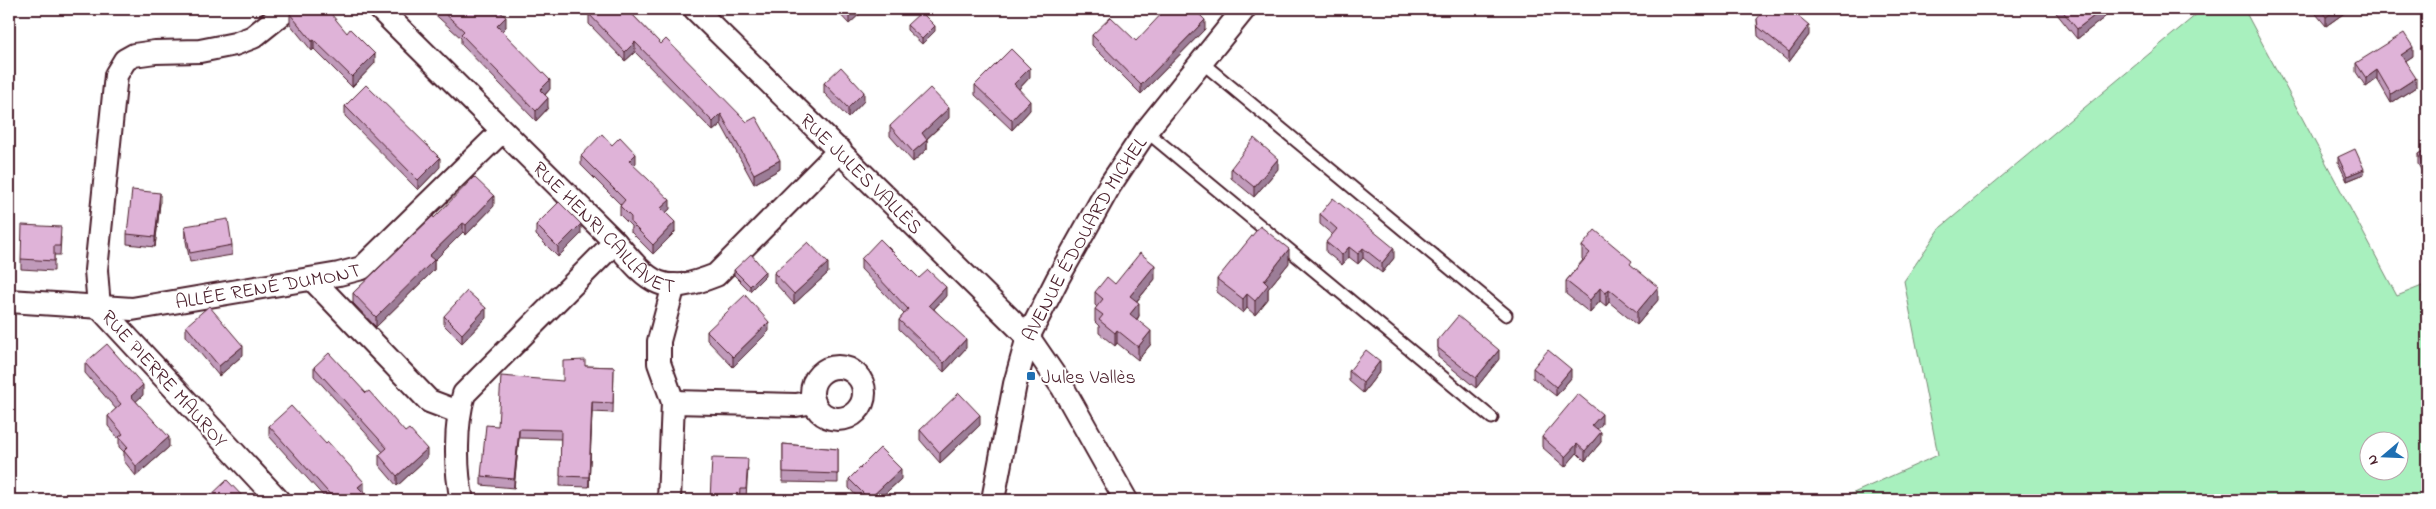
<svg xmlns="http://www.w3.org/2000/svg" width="2436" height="509" viewBox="0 0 2436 509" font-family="'Indie Flower',sans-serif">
<rect width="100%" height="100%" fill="#fff"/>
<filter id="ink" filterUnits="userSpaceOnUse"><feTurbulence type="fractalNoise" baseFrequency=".02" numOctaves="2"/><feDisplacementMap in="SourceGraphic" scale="10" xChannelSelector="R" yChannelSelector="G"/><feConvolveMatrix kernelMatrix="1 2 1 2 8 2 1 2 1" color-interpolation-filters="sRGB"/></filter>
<g filter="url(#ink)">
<path fill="#a8f0be" stroke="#798874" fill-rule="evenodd" d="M2203,9h41l153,287 30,-12v216h-589l100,-45 -34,-174 37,-54zM2368,442h30v30h-30z"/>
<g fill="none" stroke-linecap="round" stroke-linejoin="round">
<defs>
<path id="service" d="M1200,61l306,254
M1146,131l346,287"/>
<g id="minor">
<path id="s1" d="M380,9l235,233c35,41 46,55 101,33l124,-125"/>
<path id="s2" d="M695,9l333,328 35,51 63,112"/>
<path d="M312,279l117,122 29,11"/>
<path id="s3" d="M9,301l123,8 207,-35 23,-6 140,-137"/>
<circle cx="838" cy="393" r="26"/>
<path d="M673,402l123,3 18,-3"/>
<path d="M278,500l-179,-193 -3,-37 20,-195 9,-15 9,-5 21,-3 45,-1 35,-7 18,-7 35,-28"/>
<path d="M462,500c-7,-30 -7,-77 2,-106l151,-152"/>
<path d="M669,500l4,-98 -14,-39v-22l15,-56"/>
<path id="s4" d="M993,500l22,-116 13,-47 30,-59 52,-93 36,-54 98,-122"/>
</g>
</defs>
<use href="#service" stroke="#4a1f2b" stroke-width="15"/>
<use href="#minor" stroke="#4a1f2b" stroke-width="26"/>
<use href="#service" stroke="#fff" stroke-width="11"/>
<use href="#minor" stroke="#fff" stroke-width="22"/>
</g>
<path fill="#c09aba" stroke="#4a1f2b" d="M429,9h68l9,18 -4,4 48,58 -5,6 3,13 -12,13 -75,-77v-6z
M627,9l153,160 -26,15 -33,-60 -8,7 -78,-79 -10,9 -36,-37v-10z
M835,9h30l-16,15z
M2053,9h52v8l-28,22z
M2312,9h38l-24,17z
M290,14l57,19 28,30 -23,24 -38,-38 -2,2 -22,-27z
M1757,19l52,16 -20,27 -31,-26z
M907,25l28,6 -13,13 -15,-14z
M1205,29l-64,65 -49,-49v-10l44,6z
M2413,56l-8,5 11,26 -25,16 -14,-24 -11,8 -10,-15v-9z
M1030,77l-11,12 11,21 -18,20 -37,-35v-10z
M824,83l40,18 -16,17 -24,-25z
M345,106l95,61 -22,23 -73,-74z
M949,118l-22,21v10l-14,13 -23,-26v-10z
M612,145l24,18 -3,3 37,43 -4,4 9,19 -22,22 -22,-22v-6l-11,-11v-9l1,-1 -40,-40v-9z
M2427,149v32l-9,-17v-10z
M2338,157l26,17 -17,7 -9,-19z
M1231,168l47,1 -24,28 -23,-19z
M160,203l-5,44 -28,-3v-10z
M494,206l-28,29 -3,-3 -29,29v9l-58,57 -23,-24v-10l81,-75z
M1320,214l74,44 -12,15 -19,-15 -5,6 -9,-7 -7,8 -16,-13v-10l7,-7 -13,-11z
M536,225l45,9 -23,23 -22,-22z
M185,226l47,19v10l-42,7 -5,-26z
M61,237l-1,18h-6v16l-33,-2v-10z
M1582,246l50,20 26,34 -21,25 -28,-23 -3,4 -6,-5 -10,12 -24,-19v-13l17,-21 -1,-1z
M861,259l58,19 27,18 -12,13 32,39 -22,24 -45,-43v-9l5,-6 -43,-45z
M1289,263l-21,26v10l-13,16 -8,-7 -4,5 -26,-21v-13z
M734,270l31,6 -15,15 -16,-16z
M774,273h54l-34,31 -20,-22z
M1155,279l-18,22 2,15 -2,4 14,24 -13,16 -21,-17 -2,3 -16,-13v-7l-4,-4v-13l2,-2 -2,-2v-13l20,-8z
M444,316l42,2 -24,25 -18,-18z
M186,326l57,29 -24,21 -33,-40z
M707,331h62l-36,36 -26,-27z
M1438,340l61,19 -23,29 -38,-31z
M85,363l58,32 -7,6 33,46 -33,29 -12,-15v-9l-5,-5v-8l-11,-13v-10l8,-7 -31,-36z
M585,366l29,1 -1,46 -21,-1 -3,75 -29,-1 1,-47 -42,-1 -5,50 -33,-3v-9l17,-50z
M314,367l52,26 61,65 -30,28 -18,-21v-10l4,-3 -69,-76z
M1533,368l38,10 -15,18 -23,-18z
M1349,371h31l-17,22 -14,-12z
M1602,424l-5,5 4,13 -16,19 -8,-8 -12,14 -23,-20v-10z
M980,425l-40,38 -20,-23v-10z
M269,426l95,66v1l7,7h-44l-58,-64z
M783,444l55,5v34l-55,-1z
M748,468l-2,30h-6v2h-30z
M849,479h52l-23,21h-18l-11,-12z"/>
<path fill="#9c7d97" stroke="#4a1f2b" d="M855,9h10l-16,15v-10z
M2103,9h2v8l-28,22v-10z
M2337,9h13l-24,17v-9z
M506,17v10l-9,9v-10z
M1205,20v9l-64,65v-9z
M1809,25v10l-20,27v-10z
M935,26v5l-13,13v-5z
M314,40v9l-2,2v-10z
M635,42v10l-10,9v-9z
M2413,47v9l-12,8v-9z
M375,54v9l-23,24v-10z
M1030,68v9l-16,17v-10z
M2377,70v9l-11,8v-9z
M2416,78v9l-25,16v-9z
M550,80v9l-10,11v-10z
M864,92v9l-16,17v-10z
M548,98v10l-12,13v-10z
M1030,101v9l-18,20v-10z
M949,108v10l-27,25v-10z
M721,114v10l-8,7v-9z
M927,140v9l-14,13v-10z
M636,154v9l-7,7v-9z
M440,158v9l-22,23v-10z
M1278,159v10l-24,28v-10z
M780,160v9l-26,15v-10z
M2364,169v5l-17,7v-5z
M160,193v10l-5,44v-10z
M494,196v10l-28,29v-10z
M670,200v9l-9,8v-9z
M675,222v10l-22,22v-9z
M463,223v9l-29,29v9l-58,57v-10l53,-61z
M581,224v10l-23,23v-10z
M1349,247v10l-7,8v-10z
M1363,248v10l-5,6v-10z
M1394,248v10l-12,15v-10z
M1289,249v14l-21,26v10l-13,16v-14l9,-20z
M828,263v10l-34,31v-10z
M1155,265v14l-25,30v-13z
M765,271v5l-15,15v-5z
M946,287v9l-17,18v-9z
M1658,287v13l-21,25v-13z
M1600,288v13l-10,12v-13z
M1609,289v13l-3,4v-13z
M1247,294v14l-4,5v-14z
M1139,303v13l-9,12v-14z
M486,308v10l-24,25v-9z
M769,322v9l-36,36v-10z
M1117,330v13l-2,3v-13z
M1151,331v13l-13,16v-13z
M966,339v9l-22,24v-9z
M243,346v9l-24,21v-10z
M1499,350v9l-23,29v-10z
M1380,361v10l-17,22v-10z
M1571,369v9l-15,18v-9z
M143,385v10l-12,11v-10z
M592,402v10l-3,75v-10z
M1602,414v10l-10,11v-10z
M980,415v10l-40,38v-10z
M519,429v9l-5,50v-9z
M1601,432v10l-16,19v-10z
M169,437v10l-33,29v-10z
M1577,444v9l-12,14v-10z
M427,449v9l-30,28v-10z
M901,469v10l-23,21h-9v-1z
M364,482v10l-6,5v-10z"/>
<path fill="#dfb3d8" stroke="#4a1f2b" d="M297,9h30l20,24 3,-4 25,25 -23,23 -38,-37 -2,1 -22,-27z
M440,9h57l9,8 -9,9 53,54 -10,10 8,8 -12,13 -75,-77 3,-3z
M595,9h32l34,35 5,-5 81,83 9,-5 24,43 -26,14 -33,-60 -8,8 -78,-80 -10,10 -36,-38z
M844,9h11l-6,5z
M1166,9h28l11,11 -64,65 -49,-50 19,-18 25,24z
M1765,9h25l19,16 -20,27 -31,-25 -1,-8z
M2061,9h42l-26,20z
M2320,9h17l-11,8z
M921,12l14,14 -13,13 -15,-14z
M2404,33l9,14 -12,8 15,23 -25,16 -14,-24 -11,8 -10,-15z
M1011,49l19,19 -16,16 16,17 -18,19 -37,-35z
M841,67l23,25 -16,16 -24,-25z
M366,85l74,73 -22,22 -73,-74z
M930,88l19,20 -27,25 5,7 -14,12 -23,-26z
M602,134l10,11 8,-8 16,17 -7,7 41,39 -9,8 14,14 -22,23 -22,-22v-6l-11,-11 5,-6 -44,-44z
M1254,138l24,21 -24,28 -23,-19z
M2355,149l9,20 -17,7 -9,-19z
M2427,149v23l-9,-18z
M474,177l20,19 -28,29 -3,-2 -34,33 5,4 -58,57 -23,-24 80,-77 1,2z
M132,190l28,3 -5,44 -28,-3z
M1333,198l61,50 -12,15 -19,-15 -5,6 -9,-7 -7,8 -16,-13 11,-13 -17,-15z
M559,202l22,22 -23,23 -22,-22z
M228,219l4,26 -42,8 -5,-27z
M22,225l39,2 -1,19h-6v15l-33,-2z
M1260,226l29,23 -25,32 4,4 -13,16 -8,-7 -4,5 -26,-20z
M1595,230l37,31 -2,3 28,23 -21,25 -28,-23 -3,4 -6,-5 -10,12 -24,-19 24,-28 -8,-7z
M880,239l39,39 9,-8 18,17 -17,18 37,34 -22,24 -45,-43 9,-11 -47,-50z
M808,242l20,21 -34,31 -20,-21z
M1140,253l15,12 -25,31 9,7 -9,11 21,17 -13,16 -21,-17 -2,3 -16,-13 4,-5 -8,-6 8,-10 -8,-7 12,-15 8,7z
M751,254l14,17 -15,15 -16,-16z
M467,291l19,17 -24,26 -18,-18z
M745,295l24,27 -36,35 -26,-26z
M209,306l34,40 -24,20 -33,-40z
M1458,316l41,34 -23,28 -38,-30v-8z
M107,344l36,41 -12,11 38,41 -33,29 -12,-15 4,-4 -9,-10 4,-3 -15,-18 13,-12 -36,-41z
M1366,350l14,11 -17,22 -14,-12z
M1548,350l23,19 -15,18 -23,-19z
M329,353l37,40 3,-2 36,41 4,-3 18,20 -30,27 -18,-21 8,-7 -73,-81z
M585,360v6l29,1 -1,36 -21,-1 -3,75 -29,-1 1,-46 -42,-1 -5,50 -33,-3 5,-51 12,1 3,-50 62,5v-20z
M959,393l21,22 -40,38 -20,-23z
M1578,394l24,20 -10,11 9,7 -16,19 -8,-7 -12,13 -23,-20z
M291,406l35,38 2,-2 36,40 -6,5 13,13h-36l-66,-74z
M783,444l55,5v25l-55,-2z
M880,448l21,21 -32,30 -20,-20z
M712,458l36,1 -2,30h-6l-1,11h-29z
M227,480l19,20h-40z"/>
</g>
<rect fill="#1f6fb2" stroke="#fff" stroke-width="2" x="1026" y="371" width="10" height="10" rx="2.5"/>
<g text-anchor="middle" stroke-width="4" stroke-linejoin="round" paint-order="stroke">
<g font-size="20" fill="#4a1f2b" stroke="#fff">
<text dy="7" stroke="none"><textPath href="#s2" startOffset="234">RUE JULES VALLÈS</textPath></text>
<text dy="7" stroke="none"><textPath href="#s1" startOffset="314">RUE HENRI CAILLAVET</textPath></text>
<text dy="7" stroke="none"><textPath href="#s4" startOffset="280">AVENUE ÉDOUARD MICHEL</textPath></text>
<text dy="7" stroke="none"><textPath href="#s3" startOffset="261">ALLÉE RENÉ DUMONT</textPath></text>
<text transform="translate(165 378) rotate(48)" y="7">RUE PIERRE MAUROY</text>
</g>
<g font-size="20" fill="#4a1f2b" stroke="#fff" text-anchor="start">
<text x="1041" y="383">Jules Vallès</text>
</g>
</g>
<rect width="2436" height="509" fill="none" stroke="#fff" stroke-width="30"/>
<rect x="15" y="15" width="2406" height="479" fill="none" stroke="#4a1f2b" stroke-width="2" filter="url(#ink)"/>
<g transform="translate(2384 456) rotate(251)"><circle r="24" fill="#ffffff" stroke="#b7a5aa"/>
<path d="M0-4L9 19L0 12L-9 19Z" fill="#1f6fb2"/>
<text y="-8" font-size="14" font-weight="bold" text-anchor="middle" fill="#4a1f2b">N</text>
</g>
</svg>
